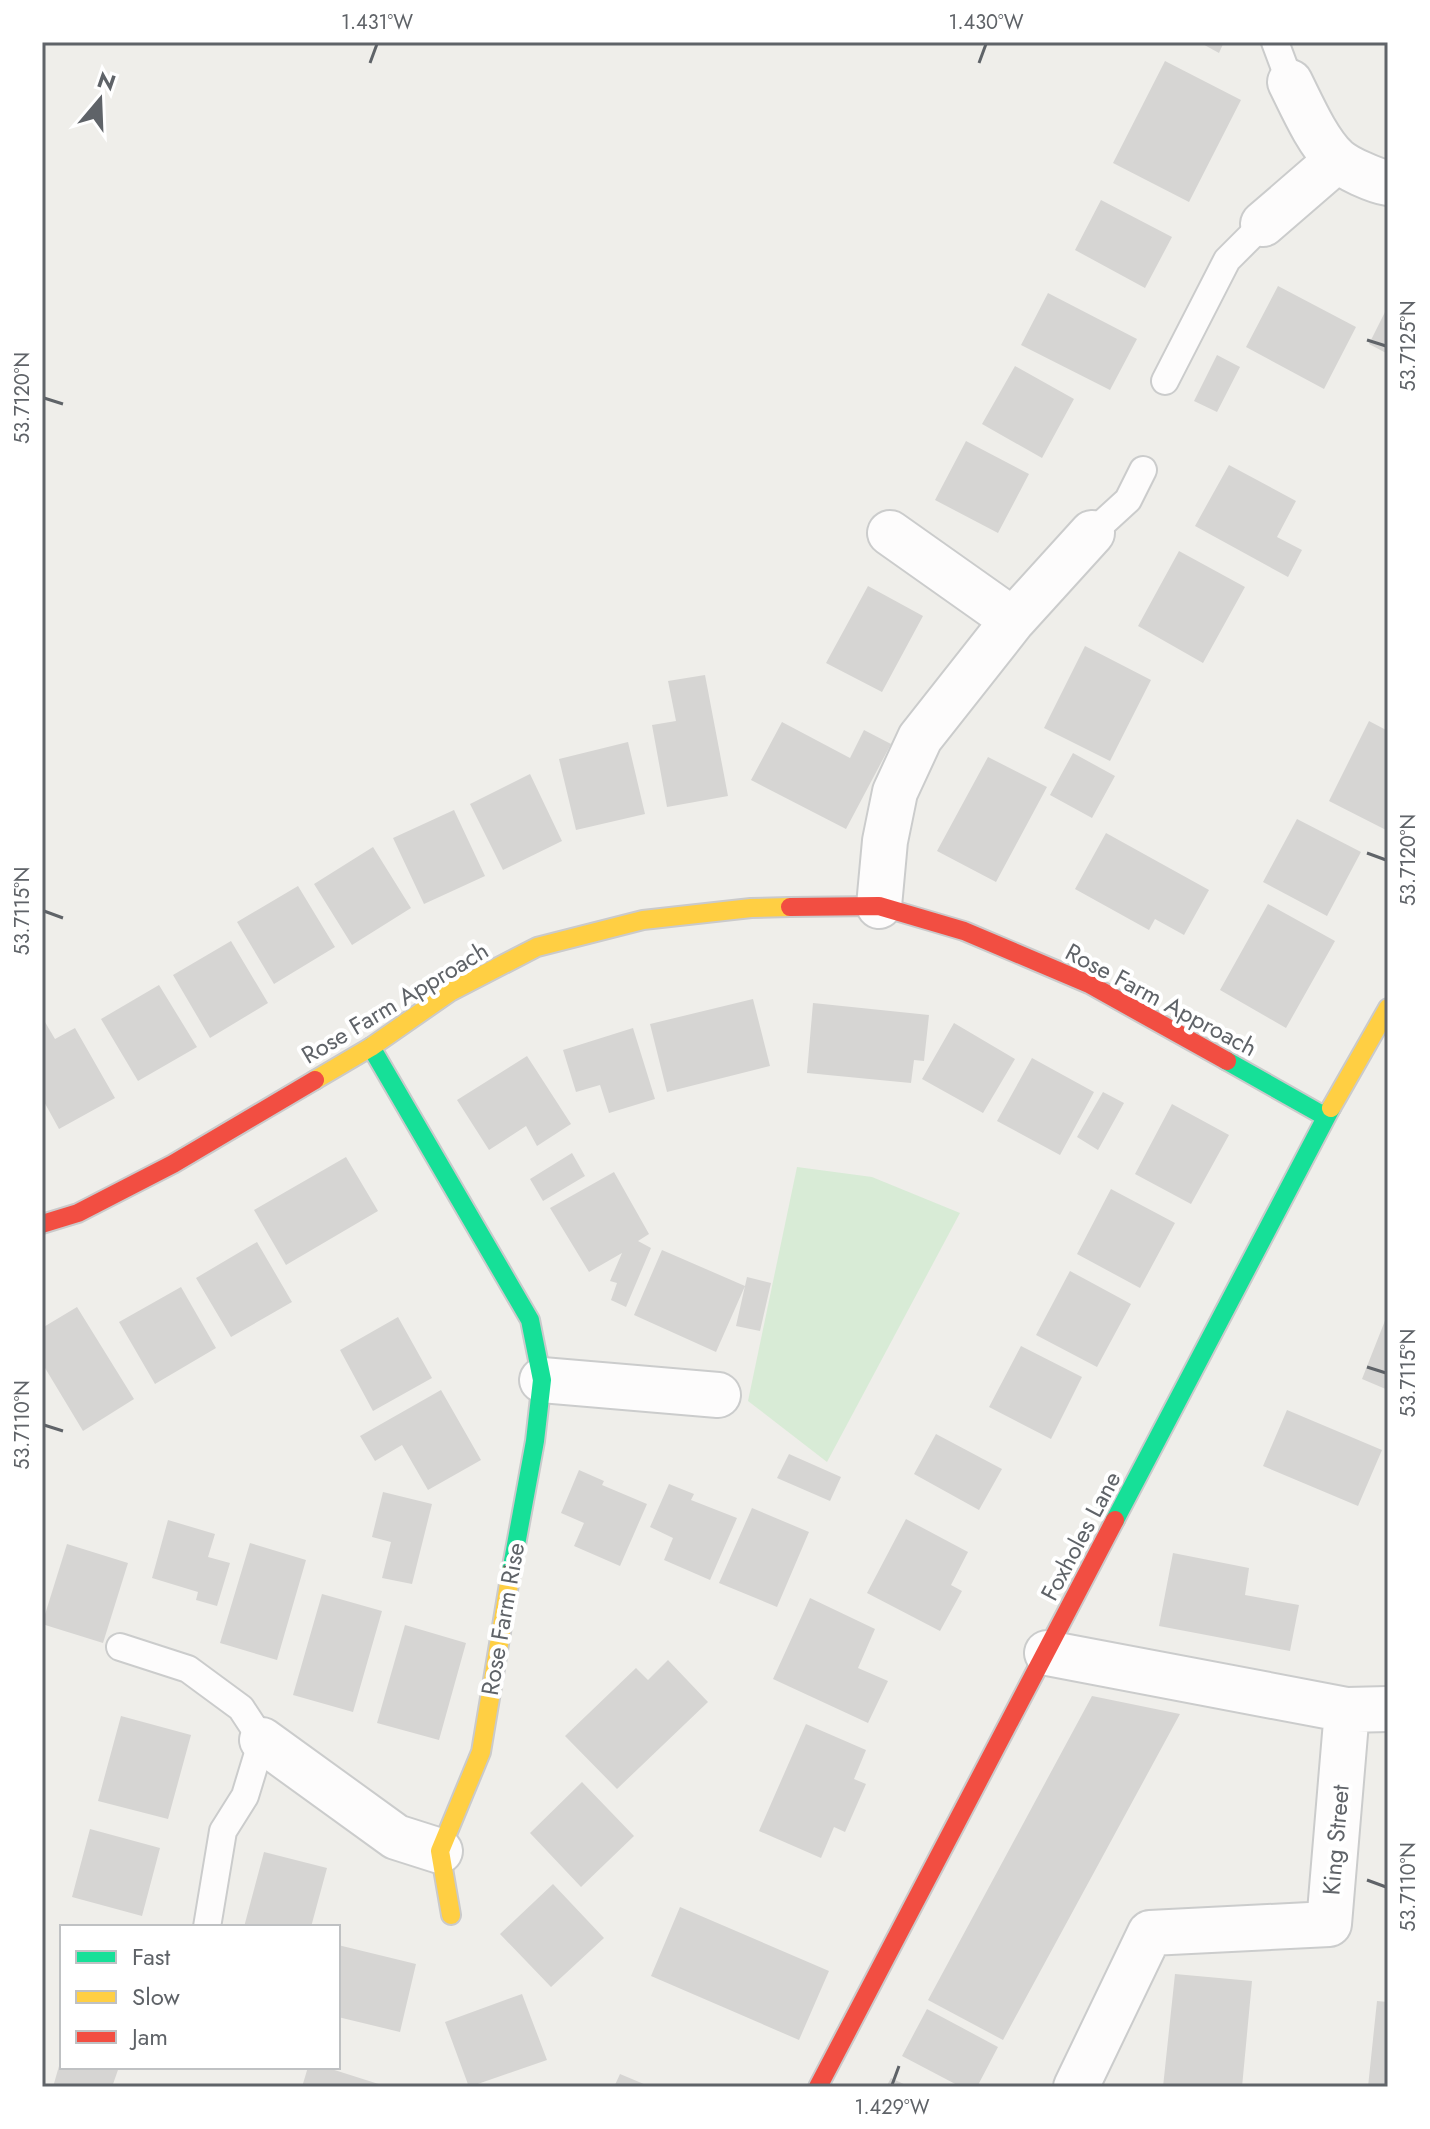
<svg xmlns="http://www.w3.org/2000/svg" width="1430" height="2129" viewBox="0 0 1430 2129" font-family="Jost,sans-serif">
<rect width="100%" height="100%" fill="#efeeea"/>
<path fill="#d8ebd6" d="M797,1167l75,10 88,36 -133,249 -79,-61z"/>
<path fill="#d6d5d3" d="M1199,42h25l-5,11z
M1165,61l76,39 -52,102 -76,-39z
M1101,200l71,37 -27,51 -70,-38z
M1278,286l78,41 -32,62 -78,-42z
M1048,293l89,46 -27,51 -89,-45z
M1388,306v48l-19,-10z
M1217,355l23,12 -23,45 -23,-11z
M1015,366l59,33 -32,59 -60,-34z
M966,441l63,33 -31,59 -63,-33z
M1229,465l67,36 -19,36 25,13 -14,27 -93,-51z
M1179,551l66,36 -42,76 -65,-37z
M868,586l55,30 -41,76 -56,-29z
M1085,646l66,34 -41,81 -66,-33z
M705,675l23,121 -61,11 -15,-82 24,-4 -8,-40z
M1369,721l19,10v100l-59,-30z
M782,722l68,36 14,-28 27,14 -45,85 -95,-49z
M628,742l17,72 -69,16 -17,-71z
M1073,753l42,23 -23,42 -42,-23z
M988,757l59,30 -51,95 -59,-31z
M530,774l32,67 -59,29 -33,-66z
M454,810l31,66 -61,28 -31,-66z
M1297,819l64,33 -34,64 -64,-34z
M1106,833l103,57 -25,45 -29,-16 -6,11 -74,-41z
M373,847l38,61 -59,37 -38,-61z
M298,886l37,61 -61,37 -37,-62z
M1268,904l67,37 -49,87 -66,-38z
M231,941l37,62 -58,35 -37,-63z
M159,985l38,62 -59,34 -37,-62z
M753,999l17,67 -103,26 -17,-68z
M813,1003l116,12 -5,46 -10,-1 -3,23 -104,-10z
M42,1017l13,22 20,-11 40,70 -56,31 -17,-31z
M954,1023l61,36 -32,54 -61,-34z
M633,1028l22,71 -46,14 -9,-28 -24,7 -13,-42z
M527,1056l44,68 -34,22 -11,-20 -37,24 -32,-50z
M1032,1058l62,34 -34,63 -63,-34z
M1103,1092l21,11 -26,47 -21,-13z
M1172,1104l57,31 -38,69 -56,-30z
M572,1153l13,23 -42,25 -13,-22z
M346,1157l32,54 -92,54 -32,-55z
M614,1172l35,62 -11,7 13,7 -25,59 -15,-7 6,-17 -7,-2 12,-28 -33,19 -39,-64z
M1111,1189l64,34 -35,65 -63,-34z
M257,1242l35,60 -61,35 -35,-59z
M662,1250l83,36 -29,66 -82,-37z
M1070,1271l61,33 -34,63 -61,-32z
M747,1277l24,6 -11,48 -24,-5z
M181,1287l35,61 -61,36 -36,-62z
M77,1307l57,92 -51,32 -41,-68v-35z
M1388,1313v77l-26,-11z
M398,1317l34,61 -59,33 -33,-61z
M1021,1346l61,31 -31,62 -62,-32z
M441,1390l40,70 -53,30 -26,-45 -27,16 -15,-25z
M1287,1410l95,40 -24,56 -95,-40z
M936,1434l66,35 -23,41 -65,-36z
M789,1454l52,23 -11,24 -53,-23z
M579,1470l25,11 -2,4 45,19 -27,62 -46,-20 10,-23 -23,-10z
M669,1484l25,10 -3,6 46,18 -27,62 -46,-20 9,-22 -23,-11z
M383,1492l49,12 -20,80 -30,-6 9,-36 -19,-5z
M752,1508l57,24 -32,75 -58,-24z
M906,1519l62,33 -17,33 11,6 -22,40 -73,-38z
M168,1520l47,14 -7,23 22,6 -13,43 -21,-6 2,-8 -46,-14z
M250,1543l56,17 -29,100 -57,-17z
M67,1544l61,19 -25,80 -61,-19z
M1173,1553l76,15 -4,27 54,10 -9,46 -131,-25z
M322,1594l60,17 -29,101 -60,-17z
M810,1598l65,31 -17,39 30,13 -20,42 -95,-44z
M405,1625l61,18 -27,97 -62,-17z
M668,1660l40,42 -91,87 -52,-53 71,-68 12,12z
M1092,1696l88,18 -177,326 -75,-40z
M121,1716l70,19 -23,84 -70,-18z
M806,1724l60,26 -12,29 12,5 -21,48 -11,-5 -13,31 -62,-27z
M582,1782l52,54 -53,51 -51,-54z
M90,1829l70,19 -18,68 -70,-19z
M264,1852l63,16 -16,59h-67z
M553,1884l51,54 -53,49 -51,-53z
M680,1907l149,64 -30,69 -148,-64z
M338,1945l78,19 -16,68 -62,-15z
M1175,1974l77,7 -10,106h-79z
M522,1994l25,66 -78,27 -24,-65z
M1377,2001l11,1v85h-20z
M927,2009l71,38 -21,40h-16l-59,-31z
M61,2059l1,8h57l-7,20h-59z
M308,2067h17l63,20h-86z
M620,2074l31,13h-37z
M891,2078l19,9h-24z"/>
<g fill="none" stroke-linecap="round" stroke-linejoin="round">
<defs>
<path id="lane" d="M1275,42l15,40
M1165,381l62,-121 36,-36
M1092,533l36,-33 15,-30
M120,1647l68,22 53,39 21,32 -17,56 -22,35 -16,96"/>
<path id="street" d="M1290,82c12,24 27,59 46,77 10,9 39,22 52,24
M1263,224l74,-64
M890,533l123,87
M879,906l6,-65 10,-49 25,-54 93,-118 79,-87
M542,1380l176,15
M1047,1653l300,57 -18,214 -179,9 -74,154
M1347,1710l41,-1
M262,1740l134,97 44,14"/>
<path id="fast" d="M371,1047l159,273 12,60 -7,61 -24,131
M1227,1061l99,56
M1115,1520l216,-412"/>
<path id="slow" d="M315,1080l56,-33 79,-55 87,-45 106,-27 108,-12 39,-1
M1331,1108l57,-100
M451,1915l-11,-64 41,-99 30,-180"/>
<path id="jam" d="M790,907l89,-1 85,25 125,53 138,77
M42,1224l36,-11 95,-49 142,-84
M818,2087l297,-567"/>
</defs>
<use href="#lane" stroke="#cbcccc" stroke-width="30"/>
<use href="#street" stroke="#cbcccc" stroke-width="48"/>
<use href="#fast" stroke="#cacacb" stroke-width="22"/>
<use href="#slow" stroke="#cacacb" stroke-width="22"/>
<use href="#jam" stroke="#cacacb" stroke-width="22"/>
<use href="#lane" stroke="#fdfcfc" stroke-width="26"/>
<use href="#street" stroke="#fdfcfc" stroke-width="44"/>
<use href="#fast" stroke="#16e098" stroke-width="18"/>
<use href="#slow" stroke="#ffcf43" stroke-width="18"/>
<use href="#jam" stroke="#f24e42" stroke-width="18"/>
</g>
<path fill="none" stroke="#5f6368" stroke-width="3" d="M370,63l7,-19M979,63l7,-19M1367,340l19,6M44,398l19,6M1367,853l19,7M44,911l19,7M1367,1367l19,6M44,1425l19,6M1367,1880l19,7M892,2085l7,-19"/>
<g text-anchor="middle" stroke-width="8" stroke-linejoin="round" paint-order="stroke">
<g font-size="24" fill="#5f6368" stroke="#fff">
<text transform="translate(1161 1000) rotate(28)" y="8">Rose Farm Approach</text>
<text transform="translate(395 1003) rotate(-31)" y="8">Rose Farm Approach</text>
<text transform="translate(1081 1536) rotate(-62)" y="8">Foxholes Lane</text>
<text transform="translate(503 1619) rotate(-80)" y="8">Rose Farm Rise</text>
<text transform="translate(1336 1840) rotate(-85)" y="8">King Street</text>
</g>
</g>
<rect width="1430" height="2129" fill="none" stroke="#ffffff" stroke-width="88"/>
<rect x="60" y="1925" width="280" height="144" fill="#ffffff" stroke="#bfc1c3" stroke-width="2"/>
<rect x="76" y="1951" width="40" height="12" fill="#16e098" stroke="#bfc1c3" stroke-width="2"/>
<text x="132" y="1965" font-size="24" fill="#5f6368">Fast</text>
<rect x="76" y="1991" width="40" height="12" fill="#ffcf43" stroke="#bfc1c3" stroke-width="2"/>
<text x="132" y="2005" font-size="24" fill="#5f6368">Slow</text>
<rect x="76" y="2031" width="40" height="12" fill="#f24e42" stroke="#bfc1c3" stroke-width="2"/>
<text x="132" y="2045" font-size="24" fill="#5f6368">Jam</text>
<g transform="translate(100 100) rotate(19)" stroke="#ffffff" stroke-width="6" paint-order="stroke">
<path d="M0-6L14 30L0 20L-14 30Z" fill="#5f6368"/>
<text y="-12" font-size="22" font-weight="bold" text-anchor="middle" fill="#5f6368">N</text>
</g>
<rect x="44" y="44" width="1342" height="2041" fill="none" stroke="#5f6368" stroke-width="3"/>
<g font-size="20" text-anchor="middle" fill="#5f6368">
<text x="377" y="29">1.431°W</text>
<text x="986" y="29">1.430°W</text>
<text transform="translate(1408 346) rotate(-90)" y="7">53.7125°N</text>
<text transform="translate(22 398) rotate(-90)" y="7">53.7120°N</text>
<text transform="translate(1408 860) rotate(-90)" y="7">53.7120°N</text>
<text transform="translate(22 911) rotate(-90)" y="7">53.7115°N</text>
<text transform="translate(1408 1373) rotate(-90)" y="7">53.7115°N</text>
<text transform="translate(22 1425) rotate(-90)" y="7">53.7110°N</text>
<text transform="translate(1408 1887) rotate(-90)" y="7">53.7110°N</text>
<text x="892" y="2114">1.429°W</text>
</g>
</svg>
